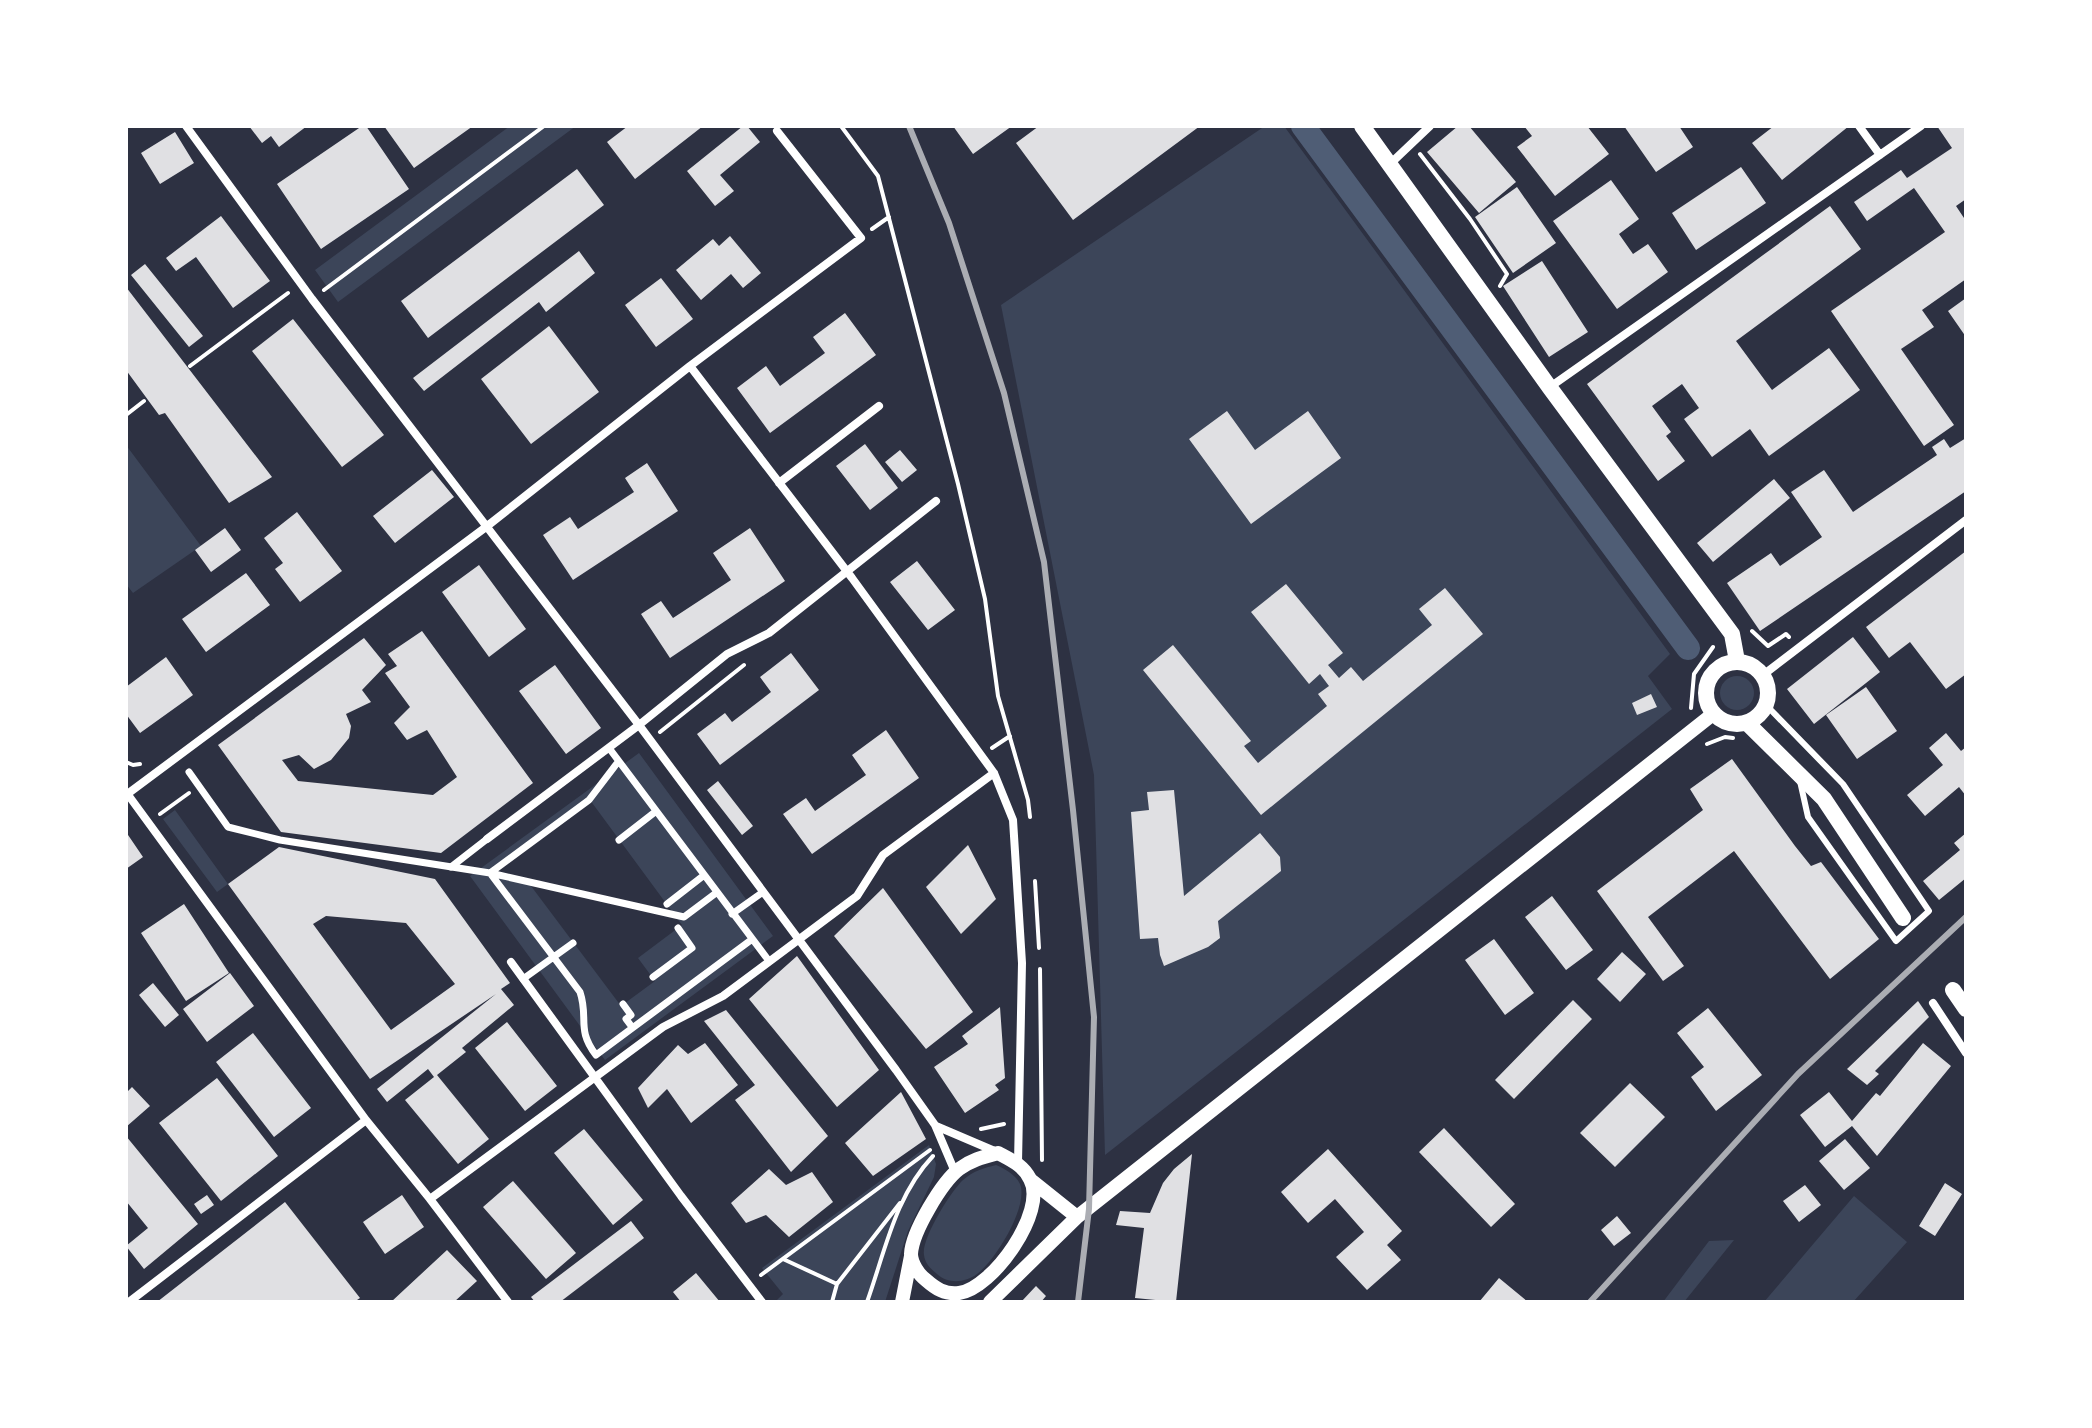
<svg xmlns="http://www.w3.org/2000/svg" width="2092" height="1428" viewBox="0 0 2092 1428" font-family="Manrope,sans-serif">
<rect width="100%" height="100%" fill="#2d3142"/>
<path fill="#3c4559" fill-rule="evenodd" d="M510,126h66l-238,176 -23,-32z
M1265,126h19l386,528 -22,22 24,33 -567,446 -11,-380 -93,-470z
M126,445l75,101 -68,47 -7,-9z
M1720 693a17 17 0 1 1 34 0a17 17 0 1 1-34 0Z
M639,753l134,183 -168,124 -135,-184zM590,800l92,125 -44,33 17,23 -34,25 -93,-124 -37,-9z
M175,810l53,74 -11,8 -54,-73z
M929,1145l7,19 -2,13 -26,54 -23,71h-110l8,-8 -21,-26z
M996,1165c9,4 19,9 24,19 9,22 -25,77 -43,90 -12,9 -29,10 -40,0 -6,-5 -12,-10 -13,-19 -3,-16 27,-64 39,-75 10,-9 21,-12 33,-15z
M1854,1196l53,46 -54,60h-89z
M1734,1240l-50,62h-21l46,-61z"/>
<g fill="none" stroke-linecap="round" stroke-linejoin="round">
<path stroke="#4f5d75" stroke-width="24" d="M1303,126l385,522"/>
</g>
<path fill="#e0e0e3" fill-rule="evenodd" d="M249,126h58l-28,21 -8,-11 -9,7z
M362,126h4l43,63 -88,60 -44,-65z
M384,126h89l-59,42z
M628,126h75l-68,53 -28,-37z
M743,126h4l13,16 -40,33 14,16 -19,15 -28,-35z
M953,126h59l-39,28z
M1039,126h161l-127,94 -57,-77z
M1458,126h11l47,56 -37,31 -52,-61z
M1524,126h63l22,28 -54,42 -38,-49 15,-11z
M1624,126h55l14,21 -37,25z
M1774,126h75l-67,54 -30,-37z
M1937,126h29v73l-10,7 10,15v58l-44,31 12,17 -33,22 53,76 -30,21 -93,-135 114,-79 -31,-44 -47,33 -13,-19 47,-32 6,8 45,-30z
M175,132l19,31 -34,21 -19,-31z
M1741,167l25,36 -70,47 -24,-37z
M577,169l27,36 -176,133 -27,-37z
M1611,180l28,39 -20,15 14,20 15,-10 20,28 -51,37 -64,-88z
M1517,187l39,56 -43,30 -38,-56z
M1830,206l31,43 -125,92 36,49 57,-42 31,42 -91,66 -19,-27 -38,28 -28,-38 15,-11 -17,-24 -30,22 19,26 -5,4 19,25 -27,20 -71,-97z
M221,216l49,65 -37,27 -37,-51 -20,14 -10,-13z
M730,236l31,37 -18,15 -12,-14 -30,26 -25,-30 37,-31 6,7z
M579,251l16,22 -49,39 -7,-10 -115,89 -11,-13z
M1542,261l46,71 -39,25 -46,-71z
M145,264l58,72 -14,11 -58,-72z
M661,278l32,41 -37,28 -31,-42z
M126,287l146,190 -43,26 -64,-90 -6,2 -33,-45z
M1966,298v39l-18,-26z
M845,313l31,42 -106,78 -33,-45 29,-22 14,20 45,-33 -12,-16z
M293,319l91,116 -42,32 -90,-116z
M549,326l50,66 -68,52 -50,-65z
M1227,411l28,39 53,-39 33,47 -90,66 -62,-85z
M1966,438v53l-206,140 -33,-48 44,-30 9,13 42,-29 -31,-45 33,-22 29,42 84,-57 -5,-8 12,-8 6,9z
M865,444l33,44 -28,22 -34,-44z
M900,450l17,20 -15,12 -17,-20z
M647,463l31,48 -105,69 -30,-45 27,-18 8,12 56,-37 -9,-14z
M432,470l22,27 -59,46 -22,-27z
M1774,479l16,19 -77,64 -16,-19z
M297,512l45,59 -42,31 -25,-33 8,-6 -19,-25z
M225,528l16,22 -30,22 -16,-22z
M750,528l35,53 -115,77 -29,-44 20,-13 12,17 58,-38 -18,-27z
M1966,551v123l-20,15 -36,-47 -21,16 -23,-31z
M917,561l38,49 -27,20 -38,-48z
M479,565l47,64 -37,28 -47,-65z
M246,573l24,32 -64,47 -24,-33z
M1286,584l57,69 -15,12 11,13 12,-11 12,14 69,-56 -13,-16 26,-21 38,46 -222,181 -118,-145 30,-25 78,96 -7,5 14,17 69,-57 -9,-12 11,-8 -9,-12 -11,10 -58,-72z
M422,631l111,152 -92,70 -160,-21 -63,-87 146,-107 22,27 -24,25 9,12 -25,12 5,12 -2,12 -18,22 -17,9 -15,-14 -17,5 16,21 135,14 24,-18 -30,-47 -20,10 -13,-17 16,-16 -25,-34 12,-7 -9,-12z
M1853,637l27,35 -66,52 -27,-35z
M791,653l28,37 -99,75 -23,-31 28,-21 7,9 39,-30 -11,-15z
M166,657l27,38 -53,38 -14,-19v-27z
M555,665l46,63 -35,26 -47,-63z
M1866,687l31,44 -40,28 -31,-44z
M1651,694l6,13 -20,8 -5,-12z
M886,730l33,48 -107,76 -29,-40 23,-16 9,13 51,-36 -14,-20z
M1946,733l15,18 5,-4v49l-7,-9 -34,29 -18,-21 36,-30 -14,-17z
M1732,759l63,87 16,20 10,-4 58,77 -49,40 -96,-128 -86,66 36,49 -21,15 -66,-90 106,-81 -13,-21z
M718,781l35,45 -11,9 -35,-45z
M1174,790l10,106 76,-63 20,24 1,14 -63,50 2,17 -12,9 -44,19 -4,-11 -2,-17 -18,1 -9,-127 18,-2 -2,-18z
M126,832l17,25 -17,12z
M1966,833v45l-27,22 -16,-19 37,-31 -6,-7z
M968,845l28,54 -35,35 -35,-47z
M279,847l156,32 75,104 -9,6 13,16 -52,43 4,4 -29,23 52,64 -31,25 -53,-64 29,-23 -6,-8 -41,33 -10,-13 119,-95 -126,85 -142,-195zM326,916l80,7 49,61 -64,46 -78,-106z
M883,888l90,124 -47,37 -92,-113z
M1552,896l41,54 -27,20 -41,-53z
M184,904l45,69 -43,28 -45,-68z
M1494,939l40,54 -29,22 -40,-55z
M1622,952l24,22 -26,28 -23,-23z
M797,956l82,114 -42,37 -88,-108z
M230,973l24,33 -47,36 -24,-33z
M153,983l26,32 -14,12 -26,-32z
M1573,1000l19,19 -78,80 -19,-19z
M1918,1001l11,16 -54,54 4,3 -12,11 -20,-16z
M1000,1007l5,71 -10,7 4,5 -34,23 -31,-46 34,-23 -6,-8z
M1708,1008l54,67 -46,36 -25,-34 13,-10 -27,-34z
M726,1010l102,126 -37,36 -56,-72 20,-15 -51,-64z
M507,1022l50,64 -32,25 -50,-63z
M253,1033l58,75 -37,29 -58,-75z
M705,1043l33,42 -47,38 -24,-34 -19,19 -10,-20 40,-43 10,9z
M1923,1043l28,23 -74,90 -25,-30 -27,21 -25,-32 29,-23 23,29 24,-28 4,3z
M217,1078l61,78 -57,45 -62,-78z
M1630,1083l35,34 -50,50 -35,-34z
M132,1087l18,19 -24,21v-34z
M901,1092l25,47 -53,37 -28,-33z
M1444,1128l71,76 -24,23 -72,-75z
M584,1129l59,71 -30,25 -59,-72z
M126,1136l72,88 -54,45 -18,-23 22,-18 -22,-27z
M1845,1139l25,29 -26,22 -25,-29z
M1328,1149l74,82 -15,14 14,15 -34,30 -31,-33 28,-25 -29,-33 -27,24 -27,-31z
M1192,1154l-16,148 -41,-4 9,-70 -28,-3 4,-14 30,2 13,-30 11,-14z
M769,1169l17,16 26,-13 21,30 -44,35 -23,-22 -20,8 -15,-20z
M513,1181l63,72 -30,26 -63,-72z
M1945,1183l17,11 -27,42 -16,-10z
M1805,1185l16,20 -22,17 -16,-21z
M207,1195l7,10 -13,9 -7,-10z
M402,1195l22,32 -39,27 -22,-32z
M285,1202l75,96 -6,4h-197z
M1617,1216l14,17 -17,13 -13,-16z
M631,1221l13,17 -84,64h-25l-4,-5z
M447,1250l30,31 -23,21h-63z
M696,1273l24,29h-39l-8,-10z
M1499,1278l29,24h-49z
M1036,1286l10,10 -5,6h-20z"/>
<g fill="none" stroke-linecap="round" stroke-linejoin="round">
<path stroke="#fff" stroke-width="4" d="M841,126l37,50 80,308 27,115 13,97 30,104 2,17
M1420,154l50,65 37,55 -7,12
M872,229l17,-12
M324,290l220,-164
M190,366l98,-73
M126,415l18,-14
M1752,631l16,15 18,-12 3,3
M1691,708l3,-34 19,-27
M660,732l84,-67
M1707,744l18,-7 8,1
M992,748l18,-12
M126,762l7,3 7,-1
M160,814l29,-21
M1035,881l4,67
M1040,969l2,191
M981,1129l23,-5
M783,1259l54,25
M761,1275l169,-125
M832,1302l5,-18 63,-81
M867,1302c18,-50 28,-106 66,-146"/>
<path stroke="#fff" stroke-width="6" d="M1766,705l77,79 86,127 -33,30 -88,-124 -8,-36"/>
<path stroke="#fff" stroke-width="7" d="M609,748l160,213
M189,772l39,55 52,13 210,33 194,44 32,-24
M619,840l36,-28
M451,867l36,-28
M490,873l90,119c9,27 -4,37 16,63l155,-115
M490,873l99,-73 29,-38
M667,904l36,-28
M732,914l31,-22
M653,977l39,-29 -14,-20
M523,979l50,-36
M623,1004l8,11 -5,4 6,8"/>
<path stroke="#fff" stroke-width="8" d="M186,126l126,173 327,426 257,345 39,55 20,47
M1859,126l21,29
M1390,164l40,-38
M690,366l162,212 142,195 19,47 9,143 -4,200
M1550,387l371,-261
M779,483l100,-77
M1763,675l203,-155
M126,792l240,328 64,79 78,103
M126,795l360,-268 204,-161 171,-128 -84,-107
M487,839l152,-114 88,-71 42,-21 167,-132
M511,962l170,234 81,106
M1933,1003l33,50
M936,1126l61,26
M430,1199l233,-172 60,-31 134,-100 26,-41 111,-82
M129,1302l237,-182"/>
<path stroke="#fff" stroke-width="14" d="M998,1153c13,7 25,12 32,26 18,32 -38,110 -71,114 -14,2 -24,-5 -33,-13 -7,-5 -15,-17 -15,-26 1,-22 31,-72 48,-85 12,-9 24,-12 39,-16z
M1077,1217l636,-503
M902,1302l9,-46
M990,1302l87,-85 -45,-36"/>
<path stroke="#fff" stroke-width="16" d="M1362,126l188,262 182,246 5,27
M1706 693a31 31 0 1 1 62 0a31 31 0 1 1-62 0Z
M1747,723l77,76 79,119
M1953,990l13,19"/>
<path stroke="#abadb3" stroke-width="6" d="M909,126l40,97 55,170 40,169 29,248 21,207 -5,192 -11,93
M1590,1302l208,-228 168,-157"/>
</g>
<rect width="2092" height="1428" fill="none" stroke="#ffffff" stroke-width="256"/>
</svg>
